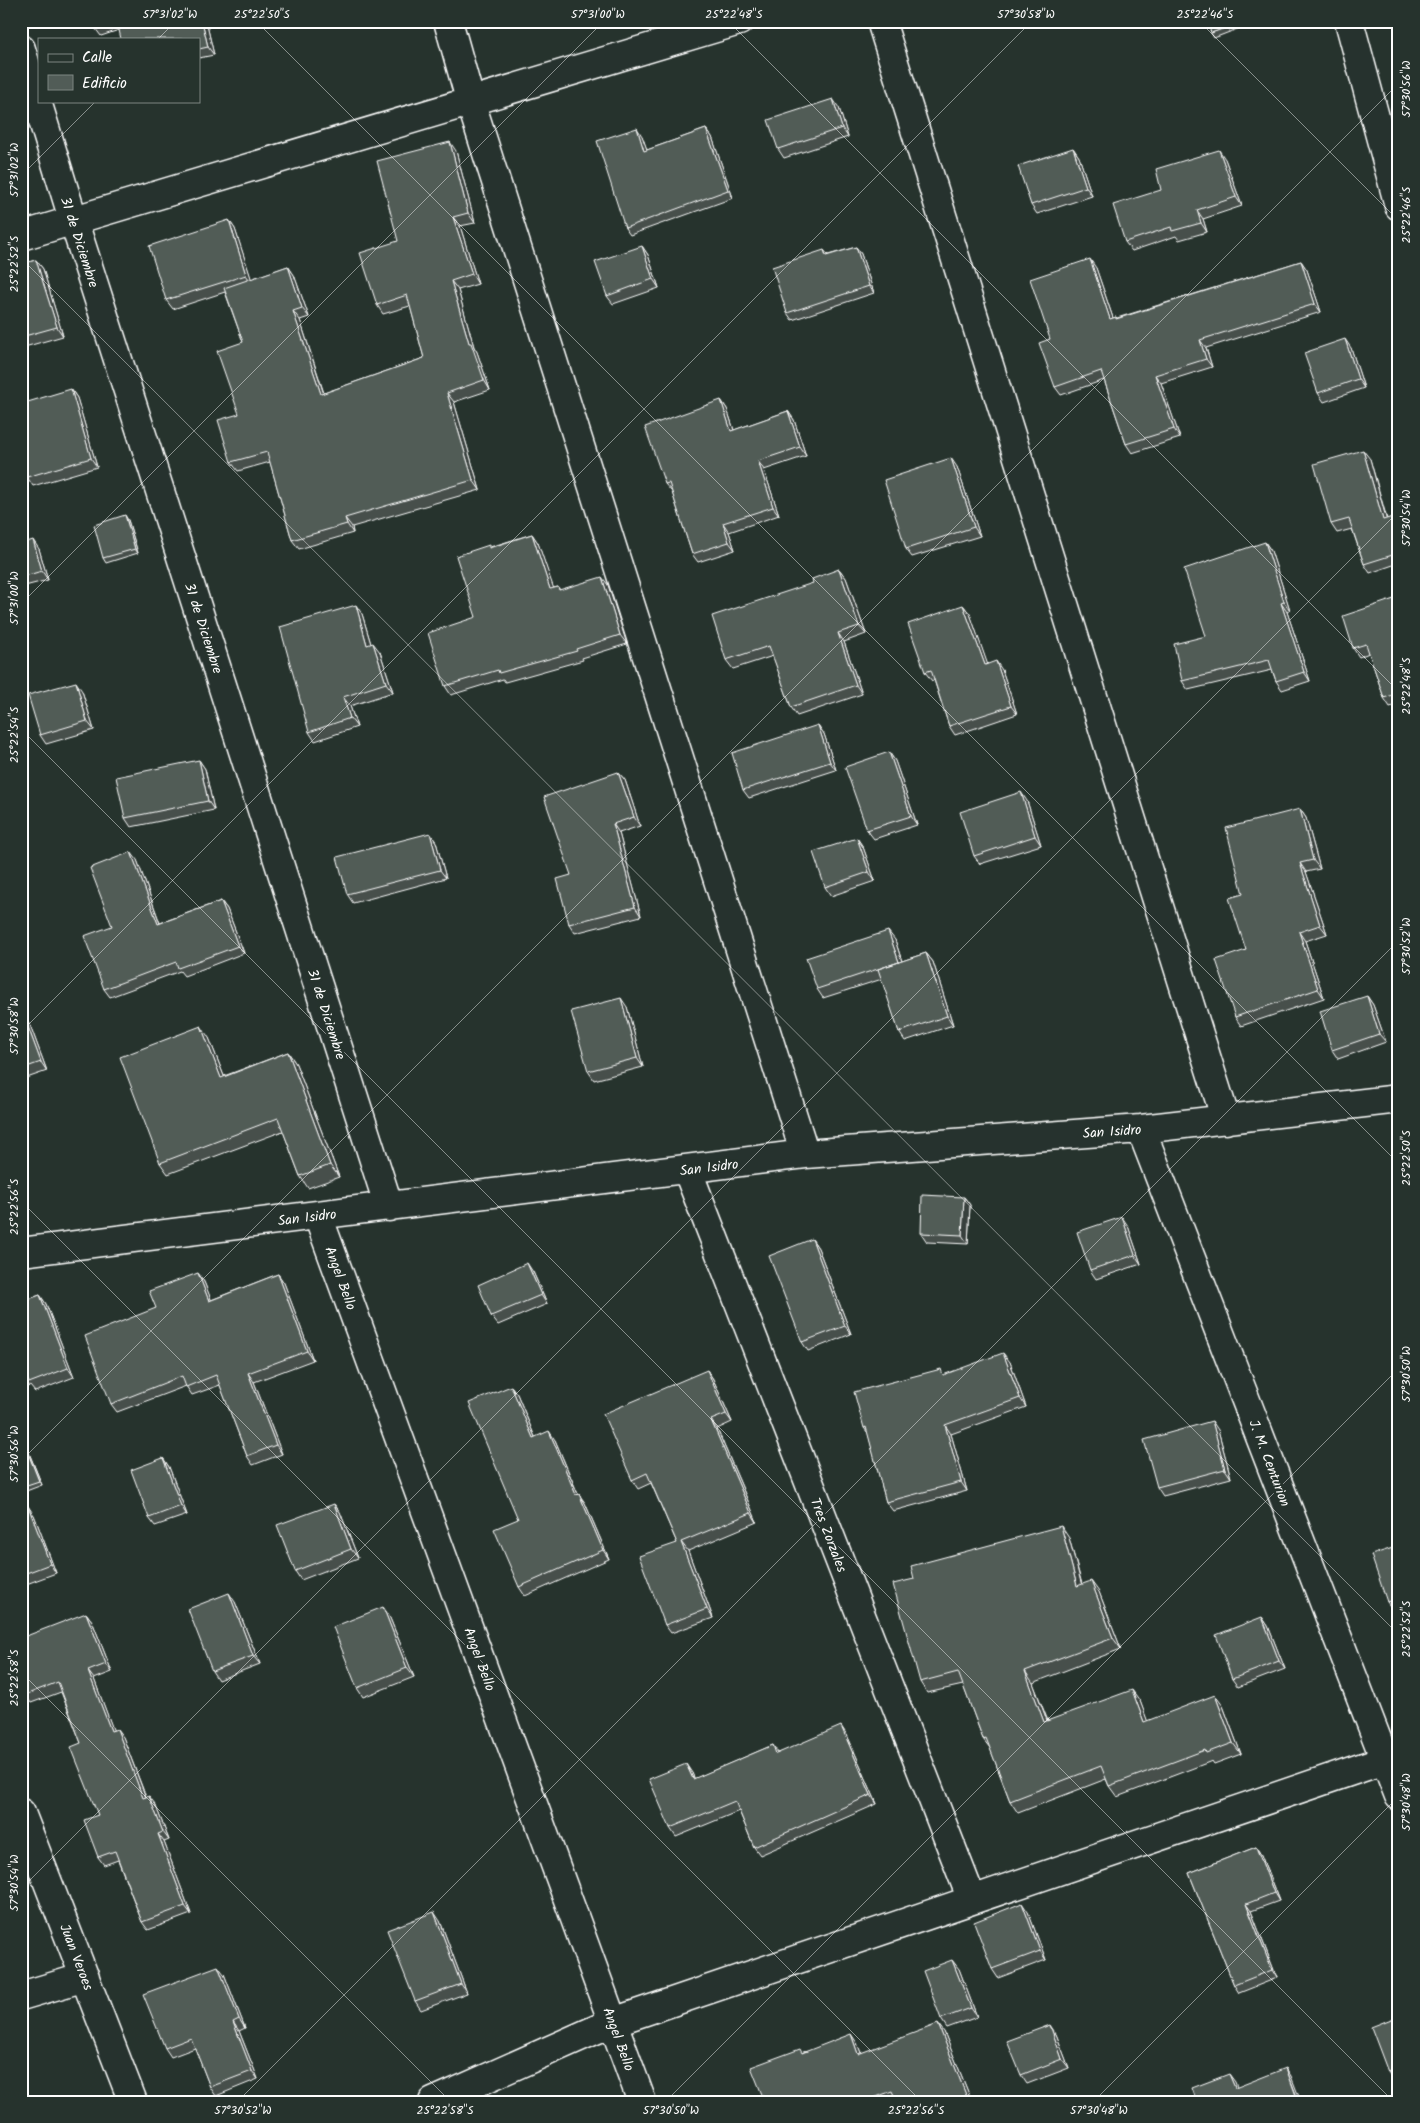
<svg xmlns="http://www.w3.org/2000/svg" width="1420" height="2123" viewBox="0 0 1420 2123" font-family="Kalam,sans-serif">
<rect width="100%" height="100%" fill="#26332d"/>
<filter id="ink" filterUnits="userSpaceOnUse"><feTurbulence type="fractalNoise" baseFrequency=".02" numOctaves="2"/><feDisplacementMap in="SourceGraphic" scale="10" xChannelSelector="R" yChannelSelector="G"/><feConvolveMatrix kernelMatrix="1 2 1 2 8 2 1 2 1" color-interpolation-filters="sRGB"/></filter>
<g filter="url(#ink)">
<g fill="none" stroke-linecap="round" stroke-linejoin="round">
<defs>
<path id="minor" d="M448,21l23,82 334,1051
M881,21l345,1099
M1349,21l50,185
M21,49l52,170 316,988
M21,236l718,-215
M1141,1129l258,667
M687,1169l285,731
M318,1216l324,886
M21,1252l784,-98 336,-25 258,-30
M21,1813l112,289
M21,1996l64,-19
M433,2102l180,-80 771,-262"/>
</defs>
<use href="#minor" stroke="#fff" stroke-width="31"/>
<use href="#minor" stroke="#26332d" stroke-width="28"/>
</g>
<path fill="#464f4b" stroke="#fff" d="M93,21h113l8,34 -15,3v-19l-80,-9 -18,6 -6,-8z
M1244,21l1,5 -31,12 -3,-5z
M839,108l9,29 -64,21 -6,-9z
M706,129l6,8 21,61 -103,37 -5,-7 17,-92 5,14z
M1073,148l6,9 13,39 -55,18 -6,-9z
M456,151l19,72 -15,3 18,58 -20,6 16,57 3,5 13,38 -36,12 26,88 -128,37 1,6 -54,16 -7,-9 -22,-78 -32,9 -7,-9 8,-48 4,-72 -18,-50 -52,17 -7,-9 63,-80 6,9 16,50 37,-13 6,9 15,42 -9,3 24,73 100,-35 -14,-52 -27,8 -6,-9 21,-64z
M1225,159l17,47 -39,13 4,13 -28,8 -3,-4 -44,15 -7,-9 36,-52z
M642,246l6,9 11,33 -46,16 -6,-8z
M856,247l5,7 13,39 -82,27 -5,-7 37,-63 4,5z
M36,260l7,9 20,67 -42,12v-84z
M1301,261l6,9 14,42 -115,36 6,19 -51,16 19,55 -48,15 -6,-9 -22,-64 -43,15 -6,-8 -5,-48 46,-71 17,50 3,-1 1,1z
M1351,348l13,40 -40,14 -6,-9z
M71,389l6,9 20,69 -64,19 -6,-9z
M721,400l6,9 7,21 54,-19 6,9 12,36 -42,14 15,45 -50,17 6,18 -37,12 -6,-8 -20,-62 -7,-8z
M1370,459l17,60 12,-4v48l-29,10 -6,-9 -12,-35 -15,4 -6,-9z
M957,467l23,69 -68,21 -6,-8z
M128,520l10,33 -32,10 -3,-5z
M532,534l6,9 15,45 5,-1 2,3 48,-5 19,59 -45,14 1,2 -78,22 -2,-3 -52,16 -6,-9 31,-69 14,-70z
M1265,542l6,9 19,59 -3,2 23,69 -28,9 -6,-9 -4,-11 -84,20 -6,-9 24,-45z
M21,544l18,5 9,31 -27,7z
M839,569l7,9 20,56 -22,8 18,52 -65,22 -6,-9 -18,-51 -40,13 -7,-9 87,-77z
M1394,599l5,7v98l-9,3 -6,-9 -15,-45 -10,4 -6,-9z
M963,605l7,9 17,50 15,6 15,44 -62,21 -6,-9 -15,-46 -2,1 -7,-9z
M362,614l9,30 9,8 13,40 -43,14 7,21 -42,14 -6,-9z
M82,691l12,39 -48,14 -6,-9z
M818,725l6,9 12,36 -87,28 -6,-8z
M889,752l6,9 22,64 -43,14 -7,-9z
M199,760l6,9 9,41 -83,17 -6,-9z
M618,772l7,8 15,46 -21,7 22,83 -66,17 -6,-9 2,-49z
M1027,801l14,44 -61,19 -6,-8z
M1300,809l6,9 14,51 -14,3 21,62 -22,7 19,57 -83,28 -6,-9 11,-67 -3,-56z
M430,833l6,9 10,36 -93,25 -6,-9z
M857,838l6,9 12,34 -44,15 -6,-9z
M137,860l23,63 61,-22 6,8 17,44 -60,23 -4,-5 -70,26 -6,-8 8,-63z
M895,940l7,21 24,-8 7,9 20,63 -48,16 -6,-9 -17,-53 -59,19 -6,-9z
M1367,996l6,9 13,37 -48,17 -6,-9z
M627,1007l16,60 -49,13 -6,-9z
M21,1017l9,8 17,46 -26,9z
M209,1038l15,38 64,-24 8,12 43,113 -31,11 -8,-12 -17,-45 -115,43 -8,-11z
M964,1197l6,8 -2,39 -41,-2 -6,-9z
M1128,1226l13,38 -45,15 -6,-9z
M812,1239l6,9 33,86 -43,17 -6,-9z
M533,1272l14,32 -49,21 -7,-9z
M198,1273l6,9 7,18 67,-26 6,9 29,77 -59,22 28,72 -29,11 -6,-9 -27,-71 -28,10 -6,-9 -69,26 -6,-8 45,-96z
M40,1295l6,9 28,73 -39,15 -5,-6 -9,3v-87z
M1010,1362l16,45 -75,27 16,57 -74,20 -7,-9 -18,-69 -4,-5 81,-53z
M707,1370l6,9 19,43 -15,7 40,93 -69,29 25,67 -42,15 -6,-8 12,-82 -26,-60 -13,6 -6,-9z
M511,1386l6,8 18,43 20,3 23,54 7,9 24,56 -84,37 -6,-9 -1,-68z
M1218,1430l13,48 -68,18 -6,-9z
M26,1448l3,5 13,32 -21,8v-43z
M163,1458l6,9 18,48 -32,11 -6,-8z
M334,1504l6,8 18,46 -57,22 -6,-9z
M21,1509l13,6 22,58 -35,13z
M1069,1538l13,46 17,8 22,57 -88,34 15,38 92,-20 7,20 76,-15 18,48 -27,10 -2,-3 -95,36 -8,-11 -3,-7 -88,34 -8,-12 -20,-53 -7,-9 -20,-54 -36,8 -7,-11z
M1399,1546v63l-6,1 -6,-8z
M235,1602l25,62 -42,16 -6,-9z
M383,1607l6,9 25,61 -51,20 -6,-9z
M86,1613l6,8 20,51 -18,7 19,51 10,7 23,60 9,7 14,36 -5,2 27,72 -43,16 -6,-8 -24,-62 -14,5 -6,-8v-42l-17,-72 -20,-51 -30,11 -6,-8z
M1262,1617l6,9 17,43 -47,18 -6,-8z
M847,1735l30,69 -117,51 -6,-8 -15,-36 -63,26 -6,-9 22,-55 2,6 79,-34 5,8z
M1256,1847l5,8 18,46 -28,10 26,67 -38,15 -5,-8 -45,-112z
M1028,1912l18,48 -48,18 -6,-9z
M440,1921l27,72 -46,17 -6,-9z
M959,1969l18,48 -30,11 -6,-9z
M224,1974l21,54 -6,3 19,48 -42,17 -6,-9 -15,-39 -24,9 -6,-9z
M1399,2016v63l-5,2 -6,-9z
M944,2032l28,70h-75l-1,-2 -4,2h-127l38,-50 54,-9 4,10z
M1056,2034l13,34 -42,16 -6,-9z"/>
<path fill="#39403d" stroke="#fff" d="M202,21h4l8,34 -6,-8z
M833,99l6,9 9,29 -6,-9z
M637,128l5,8 8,22 -6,-7z
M706,129l6,8 21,61 -5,-8z
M450,142l6,9 19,72 -7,-10z
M1073,148l6,9 13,39 -6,-9z
M1219,150l6,9 17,47 -6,-9z
M1197,210l6,9 4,13 -6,-9z
M453,217l7,9 18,58 -6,-10z
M229,220l6,9 18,55 -7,-9z
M642,246l6,9 11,33 -6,-9z
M856,247l5,7 13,39 -5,-7z
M1090,259l6,9 20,59 -6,-8z
M36,260l7,9 20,67 -6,-9z
M1301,261l6,9 14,42 -6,-8z
M288,266l6,9 15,42 -7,-9z
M451,281l7,9 16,57 3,5 13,38 -6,-10 -15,-37z
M293,311l7,9 27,84 -6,-10z
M1345,339l6,9 13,40 -6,-9z
M1200,340l6,8 6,19 -6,-8z
M1155,375l6,8 19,55 -6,-9z
M71,389l6,9 20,69 -6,-9z
M447,393l7,9 26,88 -7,-10z
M721,400l6,9 10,31 -6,-9z
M788,411l6,9 12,36 -6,-9z
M1363,450l7,9 19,70 -6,-9z
M951,458l6,9 23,69 -6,-9z
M758,461l6,9 15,45 -6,-8z
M125,515l3,5 10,33 -3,-4z
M345,518l7,9 1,6 -6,-9z
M723,523l6,9 6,18 -6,-8z
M532,534l6,9 19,55 -7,-9z
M33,540l6,9 9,31 -6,-9z
M1265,542l6,9 19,59 -6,-8z
M839,569l7,9 20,56 -7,-8z
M602,577l6,8 19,59 -7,-9z
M1394,599l5,7v9z
M1281,603l6,9 23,69 -6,-9z
M356,605l6,9 12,40 -7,-9z
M963,605l7,9 21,60 -6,-9z
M838,633l6,9 18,52 -6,-9z
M373,643l7,9 13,40 -7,-9z
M996,661l6,9 15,44 -6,-8z
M76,682l6,9 12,39 -7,-9z
M343,697l7,9 7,21 -7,-9z
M818,725l6,9 12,36 -6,-8z
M889,752l6,9 22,64 -6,-9z
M199,760l6,9 9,41 -6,-9z
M618,772l7,8 15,46 -6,-9z
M1021,792l6,9 14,44 -6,-9z
M1300,809l6,9 14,51 -7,-9z
M613,824l6,9 22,83 -6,-9z
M430,833l6,9 10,36 -6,-8z
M857,838l6,9 12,34 -6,-9z
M131,852l6,8 26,72 -5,-8z
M1300,863l6,9 21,62 -7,-9z
M221,901l6,8 17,44 -6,-7z
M888,931l7,9 10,31 -6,-9z
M1299,932l6,9 19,57 -6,-9z
M926,953l7,9 20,63 -6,-9z
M1367,996l6,9 13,37 -7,-8z
M621,998l6,9 16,60 -6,-9z
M24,1016l6,9 17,46 -6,-9z
M201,1026l8,12 20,51 -8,-11z
M288,1052l8,12 43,113 -9,-12z
M964,1197l6,8 -2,39 -6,-9z
M1122,1217l6,9 13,38 -6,-9z
M812,1239l6,9 33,86 -6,-8z
M527,1263l6,9 14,32 -6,-9z
M198,1273l6,9 11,27 -6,-8z
M278,1274l6,9 29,77 -6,-9z
M40,1295l6,9 28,73 -6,-9z
M1003,1353l7,9 16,45 -6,-9z
M707,1370l6,9 19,43 -6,-8z
M248,1373l6,9 28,72 -6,-9z
M511,1386l6,8 22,53 -6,-9z
M711,1420l6,9 40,93 -6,-9z
M1212,1421l6,9 13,48 -6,-9z
M945,1425l6,9 16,57 -6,-9z
M549,1431l6,9 27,64 -6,-9z
M26,1448l3,5 13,32 -3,-4z
M163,1458l6,9 18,48 -6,-9z
M579,1494l6,9 24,56 -6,-9z
M334,1504l6,8 18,46 -7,-9z
M28,1506l6,9 22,58 -6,-9z
M1061,1526l8,12 16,59 -8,-11z
M681,1542l7,9 25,67 -6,-9z
M1091,1581l8,11 22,57 -8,-11z
M229,1593l6,9 25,62 -7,-8z
M383,1607l6,9 25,61 -7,-9z
M86,1613l6,8 20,51 -6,-8z
M1262,1617l6,9 17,43 -6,-8z
M88,1671l6,8 23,61 -6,-9z
M1025,1671l8,12 19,51 -8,-12z
M1132,1690l8,11 12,32 -8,-11z
M1215,1695l8,11 18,48 -8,-11z
M841,1726l6,9 30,69 -6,-9z
M117,1729l6,8 26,69 -6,-8z
M686,1764l6,9 7,15 -6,-9z
M149,1796l6,8 14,36 -6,-8z
M158,1834l6,8 27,72 -6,-8z
M1256,1847l5,8 18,46 -5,-8z
M1022,1903l6,9 18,48 -6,-9z
M1246,1904l5,7 26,67 -5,-8z
M434,1912l6,9 27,72 -6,-9z
M952,1960l7,9 18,48 -6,-9z
M218,1966l6,8 21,54 -6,-9z
M233,2022l6,9 19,48 -6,-8z
M938,2024l6,8 28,70h-2l-2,-2z
M1050,2025l6,9 13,34 -7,-9z
M851,2034l6,9 8,20 -7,-9z
M1286,2068l5,8 10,26h-2z
M1229,2074l6,8 5,14 -5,-8z"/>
<path fill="#515c57" stroke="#fff" d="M93,21h23l-21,7z
M117,21h85l6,26 -9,2v-10h-78z
M1207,21h35v1l-31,11z
M833,99l9,29 -64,21 -10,-29z
M637,128l7,23 62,-22 22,61 -103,38 -28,-87z
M450,142l18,71 -15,4 19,57 -21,7 18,62h2l13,37 -37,13 26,87 -128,38 2,6 -55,16 -25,-88 -36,10 -13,-42 21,-6 -22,-63 26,-9 -19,-54 64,-22 14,42 -9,3 28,83 103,-36 -17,-63 -30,10 -17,-52 38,-12 -21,-80z
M1073,148l13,39 -55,18 -13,-39z
M1219,150l17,47 -39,13 4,13 -29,8 -1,-4 -46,15 -12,-37 48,-15 -5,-21z
M229,220l17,55 -80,25 -17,-54z
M642,246l11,33 -46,17 -12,-34z
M856,247l13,39 -82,27 -15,-46 52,-17 2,6z
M1090,259l20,60 6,-2v2l185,-58 14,43 -115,36 6,19 -51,16 19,54 -48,15 -25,-73 -46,16 -16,-44 11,-4 -20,-60z
M36,260l21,67 -36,10v-73z
M1345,339l13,40 -40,14 -14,-40z
M71,389l20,69 -64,19 -6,-19v-54z
M721,400l10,31 57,-20 12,36 -42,14 15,46 -50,16 6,19 -37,12 -23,-71 -4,1 -20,-57z
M1363,450l20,70 16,-5v38l-35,11 -15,-45 -18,5 -17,-60z
M951,458l23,69 -68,22 -22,-69z
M125,515l10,34 -32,9 -9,-33z
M532,534l18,55 8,-2 1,3 43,-13 18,58 -44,14 1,2 -78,22 -1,-3 -53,16 -17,-53 48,-16 -20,-61 33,-11v3z
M33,540l9,31 -21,6v-33z
M1265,542l19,60 -3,1 23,69 -28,9 -7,-21 -87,21 -8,-37 32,-8 -22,-67z
M839,569l20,57 -21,7 18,52 -65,22 -22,-61 -43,14 -14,-44 101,-33 -1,-4z
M1394,599l5,16v78l-15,5 -18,-54 -13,4 -10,-32z
M356,605l11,40 6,-2 13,40 -43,14 7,21 -41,14 -29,-105z
M963,605l22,60 11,-4 15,45 -62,20 -18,-56 -6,2 -17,-48z
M76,682l11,39 -47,14 -12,-40z
M818,725l12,37 -87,28 -11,-37z
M889,752l22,64 -44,14 -22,-63z
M199,760l9,41 -83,17 -9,-41z
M618,772l16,45 -21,7 22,83 -66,17 -12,-45 14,-4 -27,-78z
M1021,792l14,44 -61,20 -14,-44z
M1300,809l13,51 -13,3 20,62 -21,7 19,57 -83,28 -19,-57 30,-10 -17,-52 14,-4 -17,-66z
M430,833l10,37 -93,24 -10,-37z
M857,838l12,34 -44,15 -12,-35z
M131,852l27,72 63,-23 17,45 -60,22 -2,-6 -72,27 -20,-53 28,-10 -22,-58z
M888,931l11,31 -82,27 -11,-31z
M926,953l21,63 -48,16 -21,-63z
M1367,996l12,38 -47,16 -12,-39z
M621,998l16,60 -49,13 -17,-60z
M24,1016l17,46 -20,7v-52z
M201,1026l20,52 67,-26 42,113 -30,11 -22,-58 -118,45 -40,-106z
M922,1195l42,2 -2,38 -41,-2z
M1122,1217l13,38 -45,15 -13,-38z
M812,1239l33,87 -43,16 -33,-86z
M527,1263l14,32 -50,21 -13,-31z
M198,1273l11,28 69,-27 29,77 -59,22 28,72 -29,11 -31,-81 -30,12 -4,-11 -71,28 -26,-68 71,-28 -7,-17z
M40,1295l28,73 -39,15 -3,-7 -5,2v-76z
M1003,1353l17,45 -75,27 16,57 -75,20 -20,-75 -2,1 -10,-36 87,-23 2,6z
M707,1370l19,44 -15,6 40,93 -70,29 26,67 -42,16 -26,-69 38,-13 -30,-70 -15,7 -29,-66z
M511,1386l22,52 16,-7 27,64 3,-1 24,56 -84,37 -25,-58 24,-10 -49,-116z
M1212,1421l13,48 -68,18 -13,-47z
M26,1448l13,33 -18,6v-37z
M163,1458l18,48 -32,12 -18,-48z
M334,1504l17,45 -56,22 -18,-46z
M28,1506l22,58 -29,11v-66z
M1061,1526l16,60 14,-5 22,57 -88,33 19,51 88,-32 12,32 71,-27 18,48 -27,10 -1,-3 -96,36 -8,-20 -91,35 -24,-63 -3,1 -25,-67 -38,10 -27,-98 21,-5 -3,-13z
M1399,1546v57l-2,-5 -10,4 -16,-47z
M229,1593l24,63 -41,15 -24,-62z
M383,1607l24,61 -50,20 -24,-61z
M86,1613l20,51 -18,7 23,60 6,-2 26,69 6,-2 14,36 -5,2 27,72 -43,16 -27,-71 -17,6 -14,-37 14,-5 -27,-68 10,-4 -23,-61 -33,13 -4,-10v-47z
M1262,1617l17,44 -47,18 -16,-44z
M841,1726l30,69 -117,52 -19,-46 -65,27 -21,-49 37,-15 7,15 80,-34 3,9z
M1256,1847l18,46 -28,11 26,66 -38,15 -45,-112z
M1022,1903l18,48 -48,18 -18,-47z
M434,1912l27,72 -46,17 -28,-71z
M952,1960l19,48 -30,11 -18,-48z
M218,1966l21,53 -6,3 19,49 -42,16 -19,-49 -26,10 -22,-54z
M1399,2016v52l-11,4 -17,-45z
M938,2024l30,76 -4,2h-67l-5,-11 -29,11h-98l-14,-35 49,-18 2,4 49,-19 7,20z
M1050,2025l12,34 -41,16 -14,-34z
M1286,2068l12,33 -2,1h-99l-5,-14 37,-14 6,14z"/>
</g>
<path fill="none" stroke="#fff" stroke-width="1" stroke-opacity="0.45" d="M256,21l1143,1143M728,21l671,671M1199,21l200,200M158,39l18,-18M21,176l75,-75M21,258l1378,1377M21,604l583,-583M21,729l1373,1373M21,1032l1011,-1011M21,1201l901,901M21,1461l1378,-1378M21,1672l430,430M21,1889l1378,-1378M237,2102l1162,-1162M665,2102l734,-734M1093,2102l306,-306"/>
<g text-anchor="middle" stroke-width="5" stroke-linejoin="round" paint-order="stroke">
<g font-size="14" fill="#fff" stroke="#26332d">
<text transform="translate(80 242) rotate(72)" y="5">31 de Diciembre</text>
<text transform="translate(204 628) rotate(72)" y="5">31 de Diciembre</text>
<text transform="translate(327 1014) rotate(72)" y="5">31 de Diciembre</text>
<text transform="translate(1112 1131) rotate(-4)" y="5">San Isidro</text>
<text transform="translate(709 1167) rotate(-7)" y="5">San Isidro</text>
<text transform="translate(307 1217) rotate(-7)" y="5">San Isidro</text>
<text transform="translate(341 1278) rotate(70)" y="5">Angel Bello</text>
<text transform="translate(1270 1463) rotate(69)" y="5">J. M. Centurion</text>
<text transform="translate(829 1535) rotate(69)" y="5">Tres Zorzales</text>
<text transform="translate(480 1659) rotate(70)" y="5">Angel Bello</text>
<text transform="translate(77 1957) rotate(69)" y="5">Juan Veroes</text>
<text transform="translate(619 2039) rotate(70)" y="5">Angel Bello</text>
</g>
</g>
<rect width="1420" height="2123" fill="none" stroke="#26332d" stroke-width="55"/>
<rect x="38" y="38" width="162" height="65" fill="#26332d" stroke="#7d8581"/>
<rect x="48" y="54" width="25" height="8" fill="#26332d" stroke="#7d8581"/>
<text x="82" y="62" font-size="15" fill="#ffffff">Calle</text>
<rect x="48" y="75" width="25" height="15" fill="#515c57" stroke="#7d8581"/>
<text x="82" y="88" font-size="15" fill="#ffffff">Edificio</text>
<rect x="28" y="28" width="1364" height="2068" fill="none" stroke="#fff" stroke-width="2"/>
<g font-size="12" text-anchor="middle" fill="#fff">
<text x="170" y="18">57°31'02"W</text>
<text x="262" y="18">25°22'50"S</text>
<text x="598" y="18">57°31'00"W</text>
<text x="734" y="18">25°22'48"S</text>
<text x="1026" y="18">57°30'58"W</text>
<text x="1205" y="18">25°22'46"S</text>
<text transform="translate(1406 89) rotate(-90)" y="4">57°30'56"W</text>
<text transform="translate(14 170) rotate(-90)" y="4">57°31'02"W</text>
<text transform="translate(1406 215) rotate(-90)" y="4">25°22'46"S</text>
<text transform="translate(14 264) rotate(-90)" y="4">25°22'52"S</text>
<text transform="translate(1406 518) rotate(-90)" y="4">57°30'54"W</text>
<text transform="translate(14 598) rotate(-90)" y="4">57°31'00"W</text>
<text transform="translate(1406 686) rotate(-90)" y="4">25°22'48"S</text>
<text transform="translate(14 735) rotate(-90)" y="4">25°22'54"S</text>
<text transform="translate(1406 946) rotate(-90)" y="4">57°30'52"W</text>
<text transform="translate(14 1026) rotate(-90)" y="4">57°30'58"W</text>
<text transform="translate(1406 1158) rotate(-90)" y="4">25°22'50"S</text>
<text transform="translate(14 1207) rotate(-90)" y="4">25°22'56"S</text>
<text transform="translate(1406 1374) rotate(-90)" y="4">57°30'50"W</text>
<text transform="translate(14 1454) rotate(-90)" y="4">57°30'56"W</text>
<text transform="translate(1406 1629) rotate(-90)" y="4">25°22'52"S</text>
<text transform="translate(14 1678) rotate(-90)" y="4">25°22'58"S</text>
<text transform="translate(1406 1802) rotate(-90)" y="4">57°30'48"W</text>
<text transform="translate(14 1883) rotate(-90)" y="4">57°30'54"W</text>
<text x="243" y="2114">57°30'52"W</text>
<text x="445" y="2114">25°22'58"S</text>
<text x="671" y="2114">57°30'50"W</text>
<text x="916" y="2114">25°22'56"S</text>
<text x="1099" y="2114">57°30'48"W</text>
</g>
</svg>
